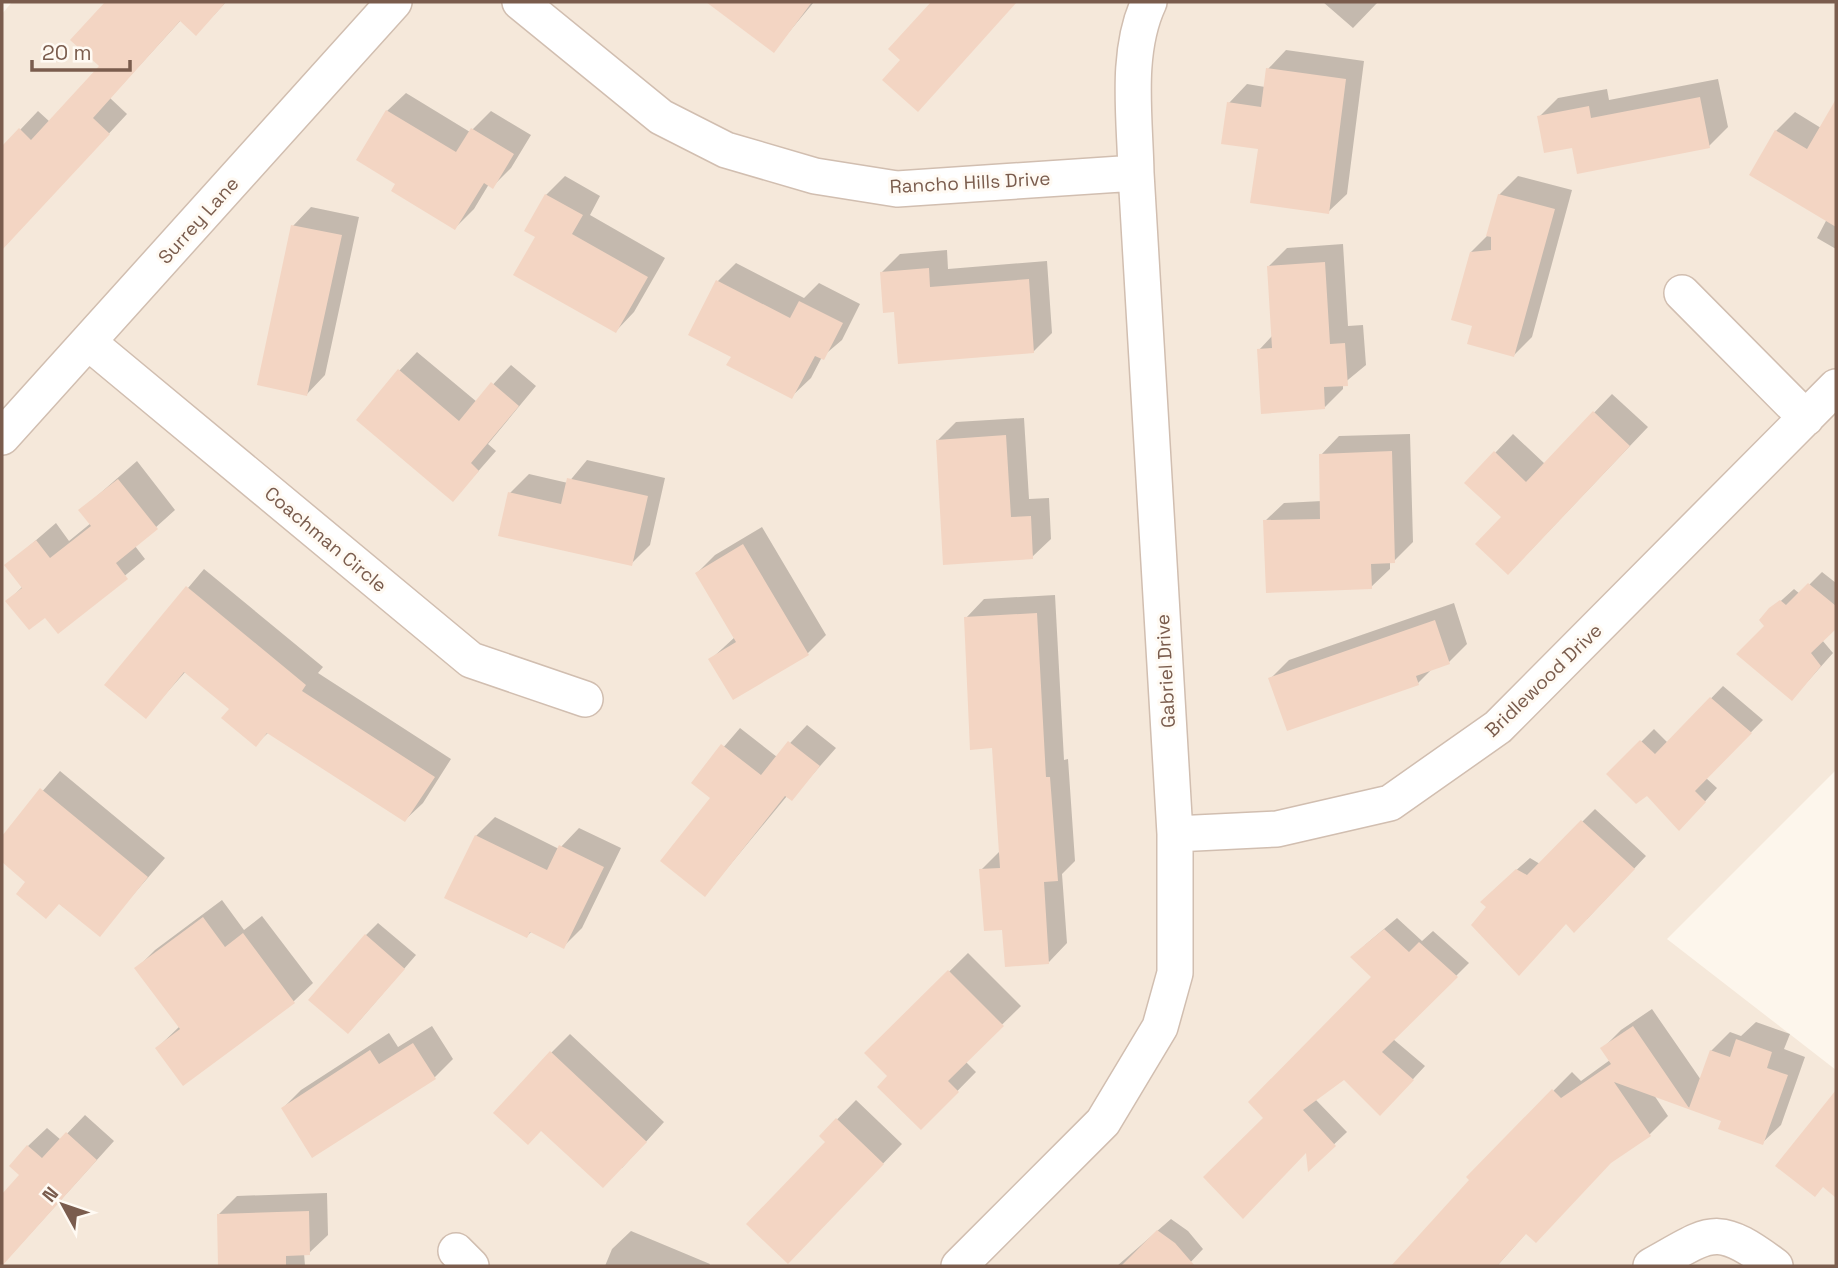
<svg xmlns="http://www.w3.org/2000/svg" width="1838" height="1268" viewBox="0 0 1838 1268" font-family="'Space Grotesk',sans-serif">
<rect width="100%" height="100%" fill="#fdf6ec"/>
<path fill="#f5e8da" d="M12,2h1824v768l-169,169 169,131v196h-1834v-1252z"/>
<path fill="#0003" d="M107,2h119l-12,13 -33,5 -71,78 17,16 -125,135v-100l36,-38 12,11 51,-56 -28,-26z
M709,2h105l-40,48z
M1323,2h55l-25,26z
M1286,50l78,11 -17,133 -19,18 -68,-65 -31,-44 18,-19 18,3 3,-18z
M1718,79l10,48 -19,19h-135l-35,-29 19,-19 49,-9 2,11z
M406,93l64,39 21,-21 40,24 -20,33 -18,18 -4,-2 -15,25 -19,19 -57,-45 -11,-72z
M1795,112l26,16 15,-16v137l-19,-11 10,-19 -51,-88z
M565,176l35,20 -10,19 75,43 -31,54 -18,19 -79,-94 9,-42z
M1518,176l54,14 -40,147 -18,18 -40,-31 -3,-72 17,-17 11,-40z
M311,207l48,10 -34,158 -18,19 -14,-168z
M1343,244l5,82 15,-1 3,40 -23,19v5l-18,18 -66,-57 14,-15 -5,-68 19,-19z
M947,250l1,19 99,-8 5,72 -19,19 -137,-42 -15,-37 19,-19z
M736,263l68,35 15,-15 41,21 -18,36 -20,17 -11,21 -19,18 -59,-40 -16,-74z
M417,352l60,50 34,-37 25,21 -48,58 8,7 -43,49 -54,-129z
M1612,394l36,33 -121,127 -24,-37 -8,-64 18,-19 32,30z
M1024,418l5,81 20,-1 2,41 -19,18 -95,-116 19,-19z
M1410,434l3,108 -19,19h-4v8l-19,18 -106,-66 19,-18 38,-2 -1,-46 18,-19z
M587,460l78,18 -15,67 -19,19 -121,-71 19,-19 39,9z
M137,461l38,49 -40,36 10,13 -87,72 -13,-16 -37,-14 15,-15 -17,-20 50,-43 13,18 22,-18 -10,-13z
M762,527l64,108 -18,18 -74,45 -23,-39 24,-22 -38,-64 18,-18z
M204,569l119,98 -5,6 133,86 -28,44 -18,17 -136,-88 -13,12 -25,-35 -45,-38 -40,45 -39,-32z
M1822,572l14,11v44l-14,13 11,13 -41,46 -25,-73 6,-18 21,-19 6,5z
M1055,595l9,165 4,-1 7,102 -13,13 5,69 -18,19 -45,-34 -23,-58 19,-19 -7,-105 -27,-128 18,-19z
M1454,603l13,41 -18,18 -16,6 -15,15 -148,-4 19,-19z
M1723,686l40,34 -57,58 11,10 -26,29 -82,-43 45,-45 14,14z
M807,725l29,23 -45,51 -4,-3 -82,99 7,-97 -19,-15 47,-55 37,29z
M60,771l105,87 -66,76 -97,-74v-22z
M1595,809l51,47 -59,63 -21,3 -78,-15 6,-17 36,-32 10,6z
M495,817l64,32 20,-21 42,20 -39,80 -19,19 -31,-16 -5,5 -51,-100z
M222,900l22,30 18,-14 51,67 -19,18 -110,83 -27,-36 23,-22 -43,-58 18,-18z
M1397,918l25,23 11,-10 36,32 -76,76 32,27 -33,36 -48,-25 -29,22 32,33 -38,36 -2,-18 -41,-32 107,-141 -8,-32z
M378,923l38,32 -56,65 6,-85z
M968,953l53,53 -56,55 11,11 -55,56 -31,-52 -23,-23z
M1652,1009l49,71 10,-29 19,-19 11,4 15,-14 34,12 -6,15 21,8 -24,68 -19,18 -39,-23 -69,-25 14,21 -18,18 -37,25 -86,73 -30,34h-103l77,-86 -3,-3 104,-105 9,9 29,-21 -8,-11 19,-19z
M432,1026l21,33 -18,18 -122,78 -30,-47 18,-18 88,-57 9,14z
M570,1034l94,88 -42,46 -80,-39 9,-76z
M1836,1095v100l-12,-9 4,-82z
M856,1100l46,44 -96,99 22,-101 -7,-6z
M85,1115l29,26 -112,124v-68l20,-22 6,-29 19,-18 14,12z
M327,1193l1,42 -19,18h-5l1,13h-85l-1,-52 18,-18z
M1171,1219l17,12 15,18 -16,17h-70z
M631,1231l79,33 -1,2h-104l7,-17z"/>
<path fill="#f3d5c3" d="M105,2h121l-30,34 -16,-15 -87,97 17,16 -108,116v-104l17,-18 12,12 68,-74 -29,-26z
M706,2h106l-38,51z
M931,2h86l-99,110 -36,-32 18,-20 -12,-11z
M1266,68l80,11 -17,135 -79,-11 8,-54 -37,-5 6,-42 34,5z
M1700,97l10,51 -133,26 -5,-26 -28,5 -7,-37 52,-10 2,12z
M1836,99v128l-87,-52 26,-45 32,19z
M386,110l70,42 15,-24 43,26 -21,35 -9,-6 -29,47 -64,-39 4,-7 -39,-24z
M545,194l38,21 -11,19 76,43 -32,56 -103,-58 22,-38 -11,-6z
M1498,194l57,15 -41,148 -47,-13 5,-18 -21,-6 19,-68 21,-2v-13l-5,-1z
M291,225l51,10 -35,161 -50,-11z
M1325,262l5,82 15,-1 3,43 -24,1 1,22 -64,5 -4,-65 15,-1 -5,-82z
M929,268l1,19 99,-8 5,74 -136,11 -4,-52 -11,1 -3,-41z
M716,280l74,38 9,-17 44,22 -19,37 -9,-4 -23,43 -66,-34 5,-8 -43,-22z
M398,369l61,52 32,-39 28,24 -48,57 8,8 -26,31 -97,-82z
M1593,411l37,35 -122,129 -33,-31 26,-27 -37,-34 30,-32 32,31z
M1006,435l5,82 20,-1 2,43 -90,6 -7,-125z
M1392,451l3,112 -24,1 1,25 -106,4 -3,-73 57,-1 -1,-65z
M567,478l81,18 -16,70 -134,-30 10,-44 53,12z
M118,479l40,50 -42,34 12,16 -70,55 -13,-16 -16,12 -24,-29 17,-13 -18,-23 32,-25 14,18 41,-32 -13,-16z
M743,544l66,111 -76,45 -25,-41 28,-17 -41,-69z
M1808,583l28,23v23l-25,24 10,13 -29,35 -56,-47 28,-28 -5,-6 10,-12 11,-8 6,5z
M186,586l120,99 -4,6 133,86 -30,45 -138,-89 -11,14 -35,-29 8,-9 -45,-37 -38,47 -42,-34z
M1037,613l9,164h4l8,104 -14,1 5,82 -44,3 -3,-37 -18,1 -5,-62 21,-1 -8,-120 -22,2 -6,-133z
M1435,620l15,44 -34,12 3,9 -132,46 -19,-53z
M1710,697l42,36 -57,58 11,11 -27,29 -32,-35 -11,8 -30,-30 34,-34 15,14z
M788,741l32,25 -28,35 -7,-5 -80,101 -45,-36 50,-63 -19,-15 30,-39 40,31z
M40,788l108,89 -48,60 -41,-33 -13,15 -30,-25 9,-12 -23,-20v-26z
M1581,820l54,49 -61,64 -8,-9 -47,52 -48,-51 15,-18 -6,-5 36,-33 11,6z
M475,835l72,35 12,-25 45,22 -40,82 -34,-17 -3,6 -83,-40z
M203,917l22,30 18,-14 52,70 -112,83 -28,-38 25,-19 -46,-61z
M1384,929l25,23 10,-10 39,35 -76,75 32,28 -34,36 -36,-36 -41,30 33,36 -28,26 -2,-19 -63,66 -40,-42 60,-59 -15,-16 123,-125 -21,-20z
M365,934l40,35 -57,65 -40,-34z
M948,970l56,56 -56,55 11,11 -38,38 -44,-43 10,-11 -23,-23z
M1633,1026l56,82 21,-58 20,7 6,-18 36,13 -5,16 21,7 -25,70 -45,-16 3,-8 -107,-39 37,54 -40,27 -75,80 -10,-9 -29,32h-106l78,-86 -3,-3 86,-88 9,9 50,-34 -11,-16z
M413,1043l23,36 -124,79 -31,-50 89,-58 9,14z
M550,1051l97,91 -44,46 -62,-57 -13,14 -35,-32z
M1836,1090v108l-13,-11 -8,10 -40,-31z
M836,1118l48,46 -96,100 -42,-40 79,-82 -6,-6z
M66,1132l31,28 -95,106v-72l17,-19 -10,-9 18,-21 15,13z
M309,1211l1,44 -24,1v10h-68l-1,-52z
M1157,1230l18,13 20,23h-74z"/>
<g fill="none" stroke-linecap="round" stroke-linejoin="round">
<defs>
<path id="minor" d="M520,2l141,115 65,33 89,26 82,13 239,-16
M1682,293l124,125
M88,342l383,318 114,39
M2,437l392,-435
M1175,834l102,-5 113,-26 108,-76 338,-340
M456,1251l15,15
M959,1266l144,-144 57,-95 15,-54v-139l-39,-661c-1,-55 -11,-120 13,-171
M1651,1266c60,-33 64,-45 124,0"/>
</defs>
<use href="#minor" stroke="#d1beb0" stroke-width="38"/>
<use href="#minor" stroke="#fff" stroke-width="35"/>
</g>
<g text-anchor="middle" stroke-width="6" stroke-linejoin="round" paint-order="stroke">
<g font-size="19" fill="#7a5c4d" stroke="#fffaf3">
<text transform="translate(970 182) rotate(-3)" y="7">Rancho Hills Drive</text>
<text transform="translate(198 220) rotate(-48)" y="7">Surrey Lane</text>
<text transform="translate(326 539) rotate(40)" y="7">Coachman Circle</text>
<text transform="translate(1165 671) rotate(-93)" y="7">Gabriel Drive</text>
<text transform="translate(1543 680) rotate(-44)" y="7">Bridlewood Drive</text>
</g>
</g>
<rect width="1838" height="1268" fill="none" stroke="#7a5c4d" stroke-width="7"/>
<g transform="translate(63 1205) rotate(310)" stroke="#fffaf3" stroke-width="5" paint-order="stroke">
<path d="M0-5L12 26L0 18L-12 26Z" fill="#7a5c4d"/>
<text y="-10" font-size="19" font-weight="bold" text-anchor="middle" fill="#7a5c4d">N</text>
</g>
<path d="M32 60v10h98v-10" fill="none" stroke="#7a5c4d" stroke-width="3.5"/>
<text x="42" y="60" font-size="21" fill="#7a5c4d" stroke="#fffaf3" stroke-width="5" paint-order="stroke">20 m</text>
</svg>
